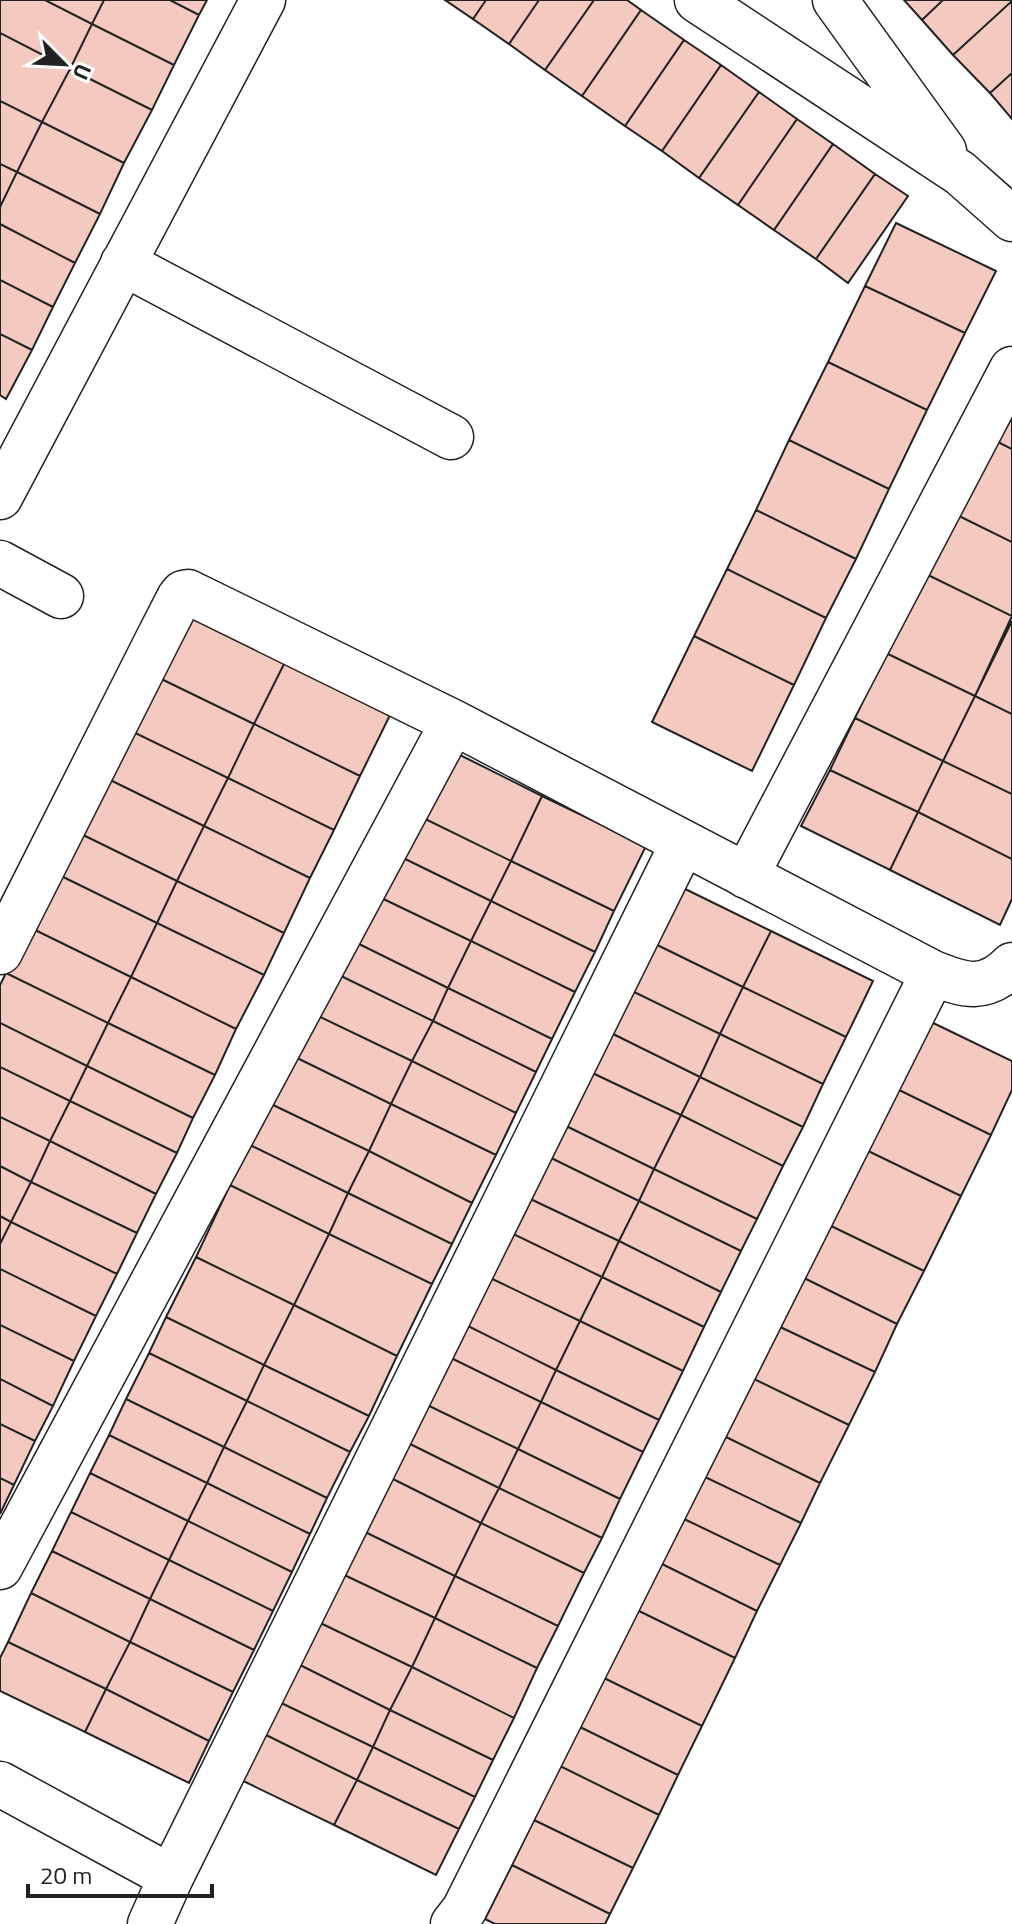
<svg xmlns="http://www.w3.org/2000/svg" width="1012" height="1924" viewBox="0 0 1012 1924" font-family="'Titillium Web',sans-serif">
<rect width="100%" height="100%" fill="#fff"/>
<path fill="#f3c9c0" stroke="#222" stroke-width="2" d="M0,0h45l47,24 -22,45 -70,-36z
M45,0h59l-12,24z
M104,0h66l29,15 -25,50 -82,-41z
M170,0h37l-8,15z
M445,0h41l-13,19z
M486,0h53l-30,44 -36,-25z
M539,0h55l-49,70 -36,-26z
M594,0h33l14,10 -59,86 -37,-26z
M904,0h39l-21,20z
M943,0h69v1l-59,54 -31,-35z
M1012,1v72l-22,20 -37,-38z
M641,10l43,30 -59,86 -43,-30z
M92,24l82,41 -22,45 -82,-41z
M0,33l70,36 -28,53 -42,-21z
M684,40l37,25 -59,86 -37,-25z
M721,65l38,27 -60,86 -37,-27z
M70,69l82,41 -28,53 -82,-41z
M1012,73v46l-22,-26z
M759,92l38,27 -59,86 -39,-27z
M0,101l42,21 -25,50 -17,-8z
M797,119l36,25 -59,86 -36,-25z
M42,122l82,41 -24,51 -83,-42z
M833,144l42,30 -59,85 -42,-29z
M0,164l17,8 -17,35z
M17,172l83,42 -25,49 -75,-39v-17z
M875,174l33,22 -60,87 -32,-24z
M896,223l100,48 -31,62 -100,-47z
M0,224l75,39 -22,44 -53,-27z
M0,280l53,27 -21,43 -32,-16z
M865,286l100,47 -38,77 -99,-48z
M0,334l32,16 -26,49 -6,-4z
M828,362l99,48 -38,79 -100,-49z
M1012,398v51l-20,-10z
M992,439l20,10v93l-57,-28z
M789,440l100,49 -33,70 -100,-49z
M756,510l100,49 -30,59 -99,-49z
M955,514l57,28v74l-86,-42z
M727,569l99,49 -32,67 -100,-49z
M926,574l86,42 -37,80 -89,-43z
M185,605l103,51 -34,68 -103,-50z
M1012,621v93l-37,-18z
M694,636l100,49 -42,86 -100,-49z
M886,653l89,43 -32,65 -88,-43z
M288,656l106,51 -34,69 -106,-52z
M151,674l103,50 -26,54 -103,-50z
M975,696l37,18v80l-69,-33z
M855,718l88,43 -25,51 -88,-42z
M254,724l106,52 -26,54 -106,-52z
M125,728l103,50 -24,48 -102,-50z
M444,747l98,49 -31,65 -98,-48z
M943,761l69,33v65l-94,-47z
M830,770l88,42 -28,58 -89,-44z
M102,776l102,50 -27,55 -102,-50z
M228,778l106,52 -24,48 -106,-52z
M542,796l104,50 -32,65 -103,-50z
M918,812l94,47v40l-12,26 -110,-55z
M413,813l98,48 -20,40 -98,-48z
M204,826l106,52 -26,55 -107,-52z
M75,831l102,50 -20,42 -102,-50z
M393,853l98,48 -20,40 -98,-47z
M511,861l103,50 -19,41 -104,-51z
M55,873l102,50 -26,54 -102,-50z
M177,881l107,52 -20,42 -107,-52z
M675,884l96,47 -28,56 -96,-47z
M373,894l98,47 -23,47 -97,-48z
M491,901l104,51 -20,40 -104,-51z
M157,923l107,52 -28,54 -105,-52z
M29,927l102,50 -23,46 -102,-50z
M771,931l102,50 -27,56 -103,-50z
M351,940l97,48 -15,33 -98,-48z
M647,940l96,47 -23,47 -96,-47z
M471,941l104,51 -23,47 -104,-51z
M6,973l102,50 -21,43 -87,-43v-38z
M335,973l98,48 -21,40 -98,-47z
M131,977l105,52 -21,46 -107,-52z
M624,987l96,47 -20,43 -97,-48z
M743,987l103,50 -23,47 -103,-50z
M448,988l104,51 -16,33 -103,-51z
M314,1014l98,47 -21,43 -98,-48z
M925,1019l87,42v29l-21,45 -98,-48z
M433,1021l103,51 -20,41 -104,-52z
M0,1023l87,43 -17,35 -70,-34z
M108,1023l107,52 -22,43 -106,-52z
M603,1029l97,48 -19,38 -97,-46z
M720,1034l103,50 -20,43 -103,-50z
M293,1056l98,48 -22,47 -98,-47z
M412,1061l104,52 -20,42 -105,-51z
M87,1066l106,52 -16,35 -107,-52z
M0,1067l70,34 -20,40 -50,-24z
M584,1069l97,46 -27,54 -96,-47z
M700,1077l103,50 -20,39 -102,-51z
M893,1087l98,48 -30,61 -99,-48z
M70,1101l107,52 -21,41 -106,-53z
M271,1104l98,47 -21,42 -98,-48z
M391,1104l105,51 -24,48 -103,-52z
M681,1115l102,51 -26,53 -103,-50z
M0,1117l50,24 -19,41 -31,-16z
M558,1122l96,47 -15,32 -96,-47z
M50,1141l106,53 -19,39 -106,-51z
M250,1145l98,48 -19,41 -99,-49z
M862,1148l99,48 -37,75 -99,-48z
M369,1151l103,52 -20,41 -104,-51z
M543,1154l96,47 -20,40 -97,-46z
M0,1166l31,16 -20,40 -11,-6z
M654,1169l103,50 -16,32 -102,-50z
M31,1182l106,51 -20,41 -106,-52z
M230,1185l99,49 -35,71 -98,-48z
M348,1193l104,51 -20,40 -103,-50z
M522,1195l97,46 -17,36 -97,-47z
M639,1201l102,50 -20,41 -102,-51z
M0,1216l11,6 -11,22z
M11,1222l106,52 -21,42 -96,-47v-25z
M825,1223l99,48 -27,53 -97,-48z
M505,1230l97,47 -22,44 -96,-46z
M329,1234l103,50 -35,72 -103,-51z
M619,1241l102,51 -17,35 -102,-50z
M196,1257l98,48 -30,60 -98,-48z
M0,1269l96,47 -22,45 -74,-36z
M484,1275l96,46 -24,49 -96,-48z
M800,1276l97,48 -22,48 -99,-47z
M602,1277l102,50 -21,44 -103,-50z
M294,1305l103,51 -28,60 -105,-51z
M166,1317l98,48 -17,36 -98,-48z
M580,1321l103,50 -24,49 -103,-50z
M460,1322l96,48 -15,32 -96,-47z
M0,1325l74,36 -21,45 -53,-27z
M776,1325l99,47 -26,53 -99,-48z
M149,1353l98,48 -23,46 -98,-48z
M445,1355l96,47 -23,47 -97,-47z
M264,1365l105,51 -19,36 -103,-51z
M556,1370l103,50 -16,32 -102,-50z
M750,1377l99,48 -29,58 -98,-48z
M0,1379l53,27 -18,35 -35,-17z
M126,1399l98,48 -17,36 -98,-48z
M247,1401l103,51 -23,46 -103,-51z
M421,1402l97,47 -19,39 -97,-48z
M541,1402l102,50 -23,47 -102,-50z
M0,1424l35,17 -21,44 -14,-7z
M109,1435l98,48 -19,38 -98,-48z
M722,1435l98,48 -19,40 -98,-47z
M402,1440l97,48 -18,35 -96,-48z
M224,1447l103,51 -17,36 -103,-51z
M518,1449l102,50 -18,39 -103,-50z
M90,1473l98,48 -19,39 -98,-48z
M385,1475l96,48 -26,53 -96,-47z
M703,1476l98,47 -21,42 -98,-47z
M0,1478l14,7 -14,29z
M207,1483l103,51 -18,38 -104,-51z
M499,1488l103,50 -18,35 -103,-50z
M71,1512l98,48 -19,39 -98,-48z
M682,1518l98,47 -23,46 -97,-48z
M188,1521l104,51 -19,39 -104,-51z
M481,1523l103,50 -26,53 -103,-50z
M359,1529l96,47 -20,42 -97,-46z
M52,1551l98,48 -20,43 -99,-49z
M169,1560l104,51 -19,39 -104,-51z
M660,1563l97,48 -22,47 -98,-48z
M338,1572l97,46 -23,49 -98,-47z
M455,1576l103,50 -21,42 -102,-50z
M31,1593l99,49 -24,47 -98,-47z
M150,1599l104,51 -21,42 -103,-50z
M637,1610l98,48 -33,68 -98,-48z
M435,1618l102,50 -23,50 -102,-51z
M314,1620l98,47 -22,43 -96,-48z
M8,1642l98,47 -21,43 -85,-41v-33z
M130,1642l103,50 -24,49 -103,-52z
M294,1662l96,48 -17,37 -98,-47z
M412,1667l102,51 -21,42 -103,-50z
M604,1678l98,48 -24,49 -98,-48z
M106,1689l103,52 -20,42 -104,-51z
M275,1700l98,47 -16,33 -97,-48z
M390,1710l103,50 -18,37 -102,-50z
M580,1727l98,48 -19,40 -99,-49z
M260,1732l97,48 -23,45 -97,-47z
M373,1747l102,50 -16,32 -102,-49z
M560,1766l99,49 -26,53 -99,-48z
M357,1780l102,49 -23,46 -102,-50z
M534,1820l99,48 -23,46 -98,-49z
M512,1865l98,49 -5,10h-110l-10,-5z"/>
<g fill="none" stroke-linecap="round" stroke-linejoin="round">
<defs>
<path id="minor" d="M697,0l263,173 52,46
M835,0l109,151
M123,263l328,174
M0,497l263,-497
M0,563l61,33
M746,876l266,-507
M0,952l158,-313 21,-41 4,-5 5,-1 265,130 480,251c32,13 52,19 79,-8
M0,1567l453,-845
M0,1784l171,93 -21,47
M171,1877l512,-1034
M453,1924l11,-14 469,-937"/>
</defs>
<use href="#minor" stroke="#222" stroke-width="47"/>
<use href="#minor" stroke="#fff" stroke-width="44"/>
</g>
<g transform="translate(64 64) rotate(114)" stroke="#ffffff" stroke-width="6" paint-order="stroke">
<path d="M0-6L14 30L0 20L-14 30Z" fill="#222222"/>
<text y="-12" font-size="22" font-weight="bold" text-anchor="middle" fill="#222222">U</text>
</g>
<path d="M28 1884v12h184v-12" fill="none" stroke="#222222" stroke-width="4"/>
<text x="40" y="1884" font-size="24" fill="#222222" stroke="#ffffff" stroke-width="6" paint-order="stroke">20 m</text>
</svg>
